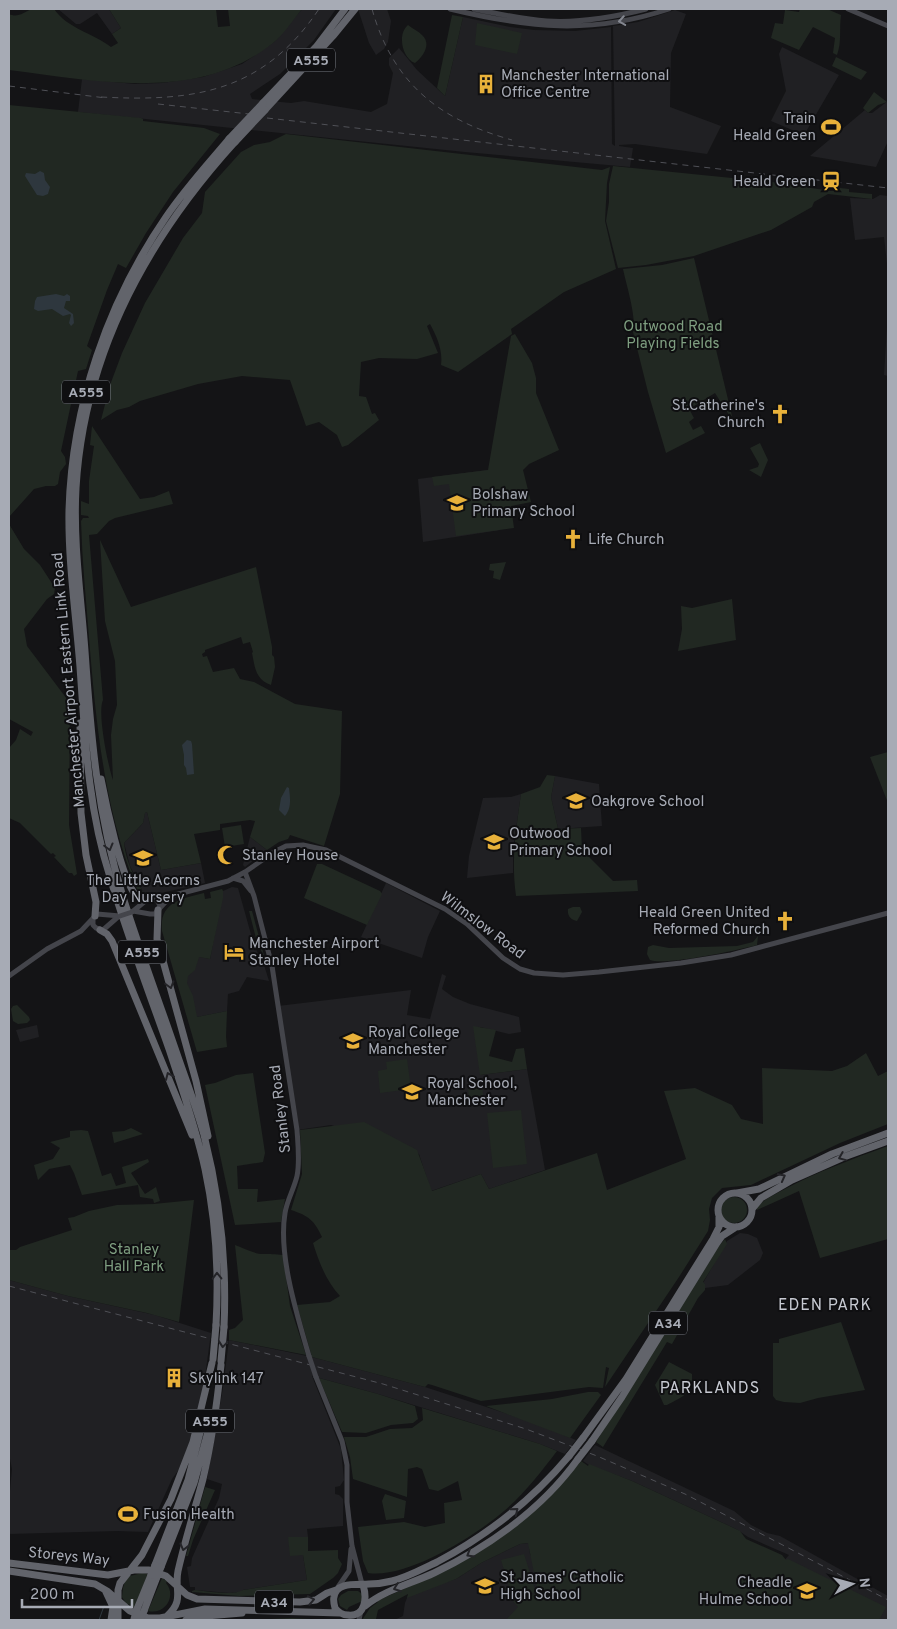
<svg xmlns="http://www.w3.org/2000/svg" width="897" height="1629" viewBox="0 0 897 1629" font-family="Overpass,sans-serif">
<rect width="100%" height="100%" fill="#141416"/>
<path fill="#202023" d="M58,9h51l12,19 -9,6 -15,-21 -17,11h-4z
M302,9h34l-22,31 -34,34 -30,20 2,5 39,4 13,-2 67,11 16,-8 6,-31 -4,-8v-7l10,-10 18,22 28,26 18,-79 47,10 24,3 41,1 36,-4 1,117 3,2 -2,-120 25,-4 37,-12 11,4 -15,39 -1,54 51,19 -14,28 -72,-10 -16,1v1l14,2 -3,19 -165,-15 -387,-40 4,-33 53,5 27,-1 41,-6 39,-13 32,-22z
M358,9h29l4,12 -3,21 -4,7 -8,6 -7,-12z
M782,47l57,28 -35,60 -33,-14 15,-30 -7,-37z
M888,101v40l-12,26 -66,-11 55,-46 3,3h4z
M880,195l8,1v97h-1v-29l-3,-27 -29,3 -5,-42 23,1z
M888,311v65l-4,-1z
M488,470l12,60 -77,12 -5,-63z
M555,776l44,8 3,42 -44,3 -7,-32z
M521,794l-8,56v23l-46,5 2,-22 14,-58 28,-1z
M147,812l14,58 40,-7 4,20 -48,11 -14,-2 -13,-26 -6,-23 19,-20 2,-10z
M250,837l17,13 -22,17 -2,-2z
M386,883l54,28 -12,26 -6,21 -61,-21z
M232,887l6,1 16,57 11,23 4,13 -22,-4 -8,14 -11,3 -1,17 -30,6 -11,-2 -6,-62 30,6 13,-68z
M442,974l4,2 -4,13 11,8 17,7 49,13 2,15 -12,2 -29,-7v48l47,-6 18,101 -56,19 -8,-15 -50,17 -12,-37 -88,-29 -34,5 -19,-124 133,-16 -4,25 23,4z
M37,1025l2,12 -19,5 -4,-12z
M740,1233l8,1 9,4 6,15 -3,7 -32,25 -23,3v-4l-2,-1 24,-42z
M9,1280l59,16 87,19 56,18 -8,58 -8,36 -15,41 -8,11 -24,53 -31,-1 -108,3v-33l3,-32 -3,-15z
M229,1340l83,17 113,30 104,34 47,19 -11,14 -25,-10 -162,-50 -66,-18 29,73 3,31 -4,6 -5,1v7l4,1 4,4v27l-36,3 1,8h-20l15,18 4,25 -64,10 -2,2 -12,1 -34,-3v-3h-5l-3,-20 4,-1 1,-8 27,-60 3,-14 -15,-5 16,-91z
M595,1445l139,66 17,14 16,8 13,3 108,60v24h-157l58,-65 -41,-18 -12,-8 -104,-48 -43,-16 -6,-4z
M529,1543l1,11 32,66h-168l9,-4 2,-13 4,-10 47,-14 25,-16 39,-19z"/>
<path fill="#212822" d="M31,9h23c14,20 39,24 57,38l7,-4 -6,-9 9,-6 -12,-19h107l2,18 12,-1 -2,-17h74c-9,11 -18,25 -29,34 -75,60 -177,38 -264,27v-56c8,4 15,-1 22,-5z
M800,9h27l14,6c-2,14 1,27 -4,40l-4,-2 2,-15 -22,-11 -14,23 -28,-12 4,-15 8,1 2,-14 14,2z
M452,15l11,2 -18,79 -8,-8z
M477,23l45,10 -5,21 -42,-9z
M408,25c5,4 10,6 14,10 10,9 1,22 -7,28 -13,-5 -18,-29 -7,-38z
M836,57l31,15 -6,8 -29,-14z
M874,92l13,10 -9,3 -10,8 -5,-5z
M9,105l132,13 2,1v2l61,7 16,6 -47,58 -27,41 -20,35 -8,-4 -11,26 -20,56 5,4 -6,19 -8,2 -17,80 4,6 1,7 -6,8 -2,12 -3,2h-9l-12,3 -25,28z
M286,134l316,36 8,-3 -3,16 -2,38 11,48 -52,23 -53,37 1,5 -54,38 -17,-7c2,-15 -4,-28 -11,-41l-3,2 11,27 -21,6 -38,-1 -18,4 -2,34 7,1 6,17 3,-1 4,7 -31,25 -6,2 -5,-12 -18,-13 -13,4 -16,-46 -48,-4 -44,8 -58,17 -11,6 -12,3 -16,10 9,-35 12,-32 23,-50 38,-65 19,-25 3,-21 36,-40 13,-7 16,-3z
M613,166l159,16 59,9h8l1,-3 9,1v3l23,2v5l-44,-5 -14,8 -2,5 -41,23 -77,26 -48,9 -28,3 -12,-47 3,-19v-18z
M694,258l38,158 -3,-1 -14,-22 -26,16 5,9 -5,4 4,8 8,-4 4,7 -39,20 -18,-61 -15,-60c4,-14 -7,-48 -10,-63l39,-4z
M515,334l17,29 4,15v15l23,57 -30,14 -6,6 8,32 -20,4 3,22 -58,8 -7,-52 -15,2 -2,-9 56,-7 23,-134z
M92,426l48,73 14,-2 15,-6 4,13 -58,14 -6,3 -12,13 -8,1 14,165c-6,12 5,66 10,80l-2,-45 2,-16 4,-14 -2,-44 -10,-40 -5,-81 31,67 125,-40 16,80v8l2,2 1,10 -4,18c-16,-6 -16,-18 -19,-32l1,-1 -3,-10 -7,2 -2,-7 -36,13v2l-3,2 1,3 4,-1 6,16 21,-4 6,11 14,3 41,22 47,7 -2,83 -16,52 -34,-11 -2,4 -9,3 -12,8 -17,-13 5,-16 -5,-1 -30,4v6l-26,4 7,29 -40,7 -14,-58 -2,1 -2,10 -19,20c2,18 10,34 19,49l5,1 -1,1 -7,-1 -4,-6c-32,-79 -40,-164 -47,-249 -3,-39 -7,-78 -8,-117l2,-3h6l-1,-2 -7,-1v-14l8,3v-23l5,-35 -4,-1z
M760,443l8,17 -7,17 -12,-7 9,-3 1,-3 -9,-16z
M9,524l15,25 16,16 15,23 -1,6 -7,5 -23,30 3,17 43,57 -1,122 8,49 -3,2 -2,-3h-3l-15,-16 2,-1 -3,-3 -2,1 -31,-31 -11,-5v-70l7,-8 4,-11 11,7 2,-4 -24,-13z
M506,562l-6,18 -7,-2 1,-7 -5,-1 1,-6z
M732,599l4,41 -58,11 4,-22 -1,-23 11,2z
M888,752v51l-18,-46z
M547,775l8,1 -4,21 7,32 23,-1 1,22 31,31 24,-1 1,11 -122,5c-5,-36 0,-67 5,-102l19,-7z
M241,825l3,19 -19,3 -3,-19z
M317,864h5l58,27 2,3 -15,31 -63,-27z
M222,889l1,2v7l-13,61 -11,-2 -4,13 -7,6 -1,7 6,13 4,21 30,-6 -1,26 1,10 -30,5 -35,-121c-3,-29 19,-32 42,-38l1,6 6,-1 -1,-6z
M573,907h7l2,5 -5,9c-6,-1 -10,-5 -9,-12z
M249,911h3l13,48 -8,-17z
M758,936l-1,9c-18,5 -93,21 -107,15l-3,-6 1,-7 5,-2 16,3 68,-2 16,-4z
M17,1005l12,12 1,3 -3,3 -9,1 -5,-3 -2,-12 2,-3z
M473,1026l23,4 -7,26 23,6 4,-13 8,-1 3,21 -47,6z
M866,1053l12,23 10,-5v53l-48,19 -89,42 -29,3 -10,10 -3,11 1,11 -2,11 -29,46 -74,110 4,-19 -3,-1 -3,21 -14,-1 -108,14 -49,-16 -4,-1 -3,3 -113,-30 -15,-52 33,-3 10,-6c-14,-15 -21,-34 -27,-53l9,-6c-8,-17 -13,-21 -31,-27l11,-36 -2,-44 64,-8 53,28 15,41 49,-17 8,15 108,-36 10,37 79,-31 -22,-68 31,-3 37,17 9,14 22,5 -1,-56 70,3 15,-5z
M407,1059l4,30 -31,4 -2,-22 9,-2 -1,-7z
M253,1073l12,80 -2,9 -26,4 1,23h20l-1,13 28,-3 -4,23 -46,3 -30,-140 10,-2 21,-8z
M482,1086l2,16 -14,2 -2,-16z
M521,1110l6,54 -34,4 -6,-55z
M131,1128l12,6 -29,9 -2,-11 12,-1z
M81,1130l7,1 14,45 9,-3 5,13 10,-3 -4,-16 26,-8 1,3 -18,11 14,21 11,-7 4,14 -6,2 -1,-4 -13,-2 -2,-12 -56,10 -8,-22 -4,-8 -21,4 -11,11 -4,-15 19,-6 7,-11 -10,-6 20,-5v-6z
M888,1146v93l-68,19 -21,-67 -42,19v-3c7,-8 17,-12 26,-17 34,-18 69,-31 105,-44z
M721 1210a13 13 0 1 1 26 0a13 13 0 1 1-26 0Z
M194,1200l-15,122 -32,-9 -79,-17 -59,-16v-30h7l4,-3 52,-17 -4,-12 6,-1 15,-6 28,-6 37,-1z
M725,1239l2,5 -24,38 2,2v6l-7,8 -26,46 -5,-2 -64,105 -7,-5 122,-195z
M235,1245c9,3 19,9 28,9 7,0 12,0 20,1l7,51 16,49 -77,-15v-10l6,-2 8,-8z
M841,1322l24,68 -47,8 -18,5 -16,-1 -8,-2 -3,-4v-53h6v-4z
M669,1362l23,12c1,20 -9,22 -25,31h-3l-9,-20z
M319,1378l59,16 37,12 3,13 -5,4 -22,2 -25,8 -24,-1z
M588,1392h10l3,3 -31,43 -84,-32 66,-7z
M422,1408l118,36 17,7c-16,21 -33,43 -53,60 -29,25 -97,68 -136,62l-5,-12 -5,-34 46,-5 21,5 20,-4 -1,-20 18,-3 -4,-19 -20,10 -9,-2 -7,-20 -5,-2 -9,2 -1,28 -54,-18 -3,-22 -6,-20h22l24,-8 22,-1 11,-8z
M581,1461l7,5 1,-2 43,17 104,48 4,2 6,8 36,16 4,5 2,-1 98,48 -7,13h-373l12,-13 -5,-6 25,-8 -10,-50 -8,1 -39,19 -25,16 -49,19 1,-4 -30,16 -2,9 -14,1 8,-12 8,-6 -1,-1 67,-30 33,-19 87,-72z
M205,1487l10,3 -22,50 -5,16h-2z
M385,1494l21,7 -2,17 -18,2 -4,-19z
M288,1537h20v14l30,-1v8l4,6 -4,9 -5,5 -23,16 -71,2 -47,-4v-1l3,-1c12,1 39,6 48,0l64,-10 -4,-25 -13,1z
M524,1554l12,38 -23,7 -12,-39z
M142,1573l6,1 -12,34 -8,-4 -1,1 -5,-8 1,-9 2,-7 5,-5z
M162,1578l5,3 -1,2c11,13 -1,32 -18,28z
M348,1591h10l4,3v9l-2,-1 -11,5 -2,3 -7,-4 -2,-7 3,-4z
M292,1618l39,2h-84z"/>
<path fill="#2e373e" d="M40,171l4,2 1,7 5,7 -2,7 -5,2 -6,-1 -12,-19 1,-3 9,1z
M56,294l8,2 3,-2 3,2v5h-4l-2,7 9,6 1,9 -3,3 -2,-3 2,-8 -1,-1 -7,2 -11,-7 -14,2 -4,-2 1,-8 2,-4z
M187,740l4,1 1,3 2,30 -7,1 -1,-7 -2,-3v-10l-2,-10z
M287,787l2,1c1,9 3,20 -4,28l-6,-6 2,-12z"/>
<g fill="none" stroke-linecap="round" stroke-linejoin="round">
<path stroke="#2e373e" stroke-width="1" d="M99,1620l5,-14"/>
<path stroke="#44454b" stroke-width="5" d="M450,9c79,19 140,26 219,0
M474,9c24,5 48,10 73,12 32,2 68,-4 99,-12
M848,9l40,17
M245,872l9,24 18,70 25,164c1,15 3,32 0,46 -3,13 -10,24 -12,37 -7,42 12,102 24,143
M233,878l10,3 8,10
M159,909l12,-13
M133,911l17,3h5l5,-8 -2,-4 -4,-4
M132,912l17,-14 22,-2 57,-15 17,-9 29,-20 12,-6 17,-1 23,5 119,59 22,15 36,34 17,11 14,4 29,2 36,-3 82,-9 50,-8 157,-42
M93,920v5l3,3 7,2 16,-14
M9,976l38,-27 34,-18 16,-17 23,2
M316,1377l26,64 3,14 2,10v37l5,44 10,38
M338,1587l11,-16 2,-22
M359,1620l2,-10"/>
<path stroke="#62646b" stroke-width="7" d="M263,103l53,-56 29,-38
M265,110l68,-74 22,-27
M80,723l1,90 5,42 10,47 -1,14
M101,779c4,21 21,103 35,116 3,2 7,3 11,4
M158,910l-1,29 39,142 12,55
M100,930l7,4 5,7 80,194
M737,1193l22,-4 73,-35 56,-21
M718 1210a17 17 0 1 1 34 0a17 17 0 1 1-34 0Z
M752,1209l9,-11 31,-18 52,-23 44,-16
M216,1325c3,-52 0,-105 -11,-156 -9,-41 -23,-80 -36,-120 -20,-57 -42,-114 -59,-172 -22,-68 -25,-139 -30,-210 -4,-51 -12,-106 -11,-157 3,-104 38,-207 97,-293 19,-28 42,-53 63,-78
M224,1327c3,-65 -4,-129 -20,-192 -7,-26 -17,-52 -26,-78 -18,-53 -38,-106 -55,-160 -26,-84 -32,-160 -38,-246 -4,-54 -12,-109 -9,-163 8,-135 70,-248 159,-346
M583,1438l43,-59 87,-140 6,-12v-10
M592,1441l30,-44 95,-154 5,-7 14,-9
M9,1563l99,12 26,-5h15l17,6 21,19 10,4 103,3 16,-2 11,-7 9,-3
M155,1565l33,-85 16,-63
M161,1567l33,-84 15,-55
M9,1571l86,13 12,7 23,20 18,7h12l45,-9 135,4
M363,1585c4,12 3,32 -15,30 -5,0 -10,-3 -13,-7 -1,-4 -2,-8 -1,-11 2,-16 24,-12 35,-13 8,0 15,-1 23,-3 16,-4 30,-12 45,-19 51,-27 95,-62 132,-106
M106,1592l7,15 -2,13
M365,1606c20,-16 45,-22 69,-33 54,-26 108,-64 144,-114
M137,1609l14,-34
M144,1611l13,-34
M167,1616c18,-16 7,-26 11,-45 7,-31 17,-62 25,-92 9,-38 14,-75 18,-114
M118,1620v-30l2,-7 22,-28 29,-56 22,-57 19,-79
M186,1620l20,-4 36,-3"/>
<path stroke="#4f5056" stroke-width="1" stroke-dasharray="6 5" stroke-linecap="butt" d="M372,9c21,75 68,111 140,131
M9,86l97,12
M101,97c94,5 162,-5 218,-88
M158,104l91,10
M267,118l621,70
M9,1286l374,98 143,45 71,27 88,38 203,106"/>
<path stroke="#44454b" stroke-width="5" d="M120,916l12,-4
M309,1356l7,21"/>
<path stroke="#62646b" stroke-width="7" d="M229,139l34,-36
M235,142l30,-32
M213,1359l3,-34
M221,1361l3,-34
M569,1456l14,-18
M578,1459l14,-18
M151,1575l4,-10
M157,1577l4,-10
M134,1619l3,-10
M140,1620l4,-9"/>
</g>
<defs><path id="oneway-chevron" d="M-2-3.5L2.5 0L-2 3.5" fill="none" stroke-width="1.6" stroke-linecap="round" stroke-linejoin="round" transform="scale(1.25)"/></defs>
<use stroke="#848790" href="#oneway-chevron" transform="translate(622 21) rotate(171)"/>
<g stroke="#242428">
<use href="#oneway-chevron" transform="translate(109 847) rotate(75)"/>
<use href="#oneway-chevron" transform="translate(170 985) rotate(74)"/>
<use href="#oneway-chevron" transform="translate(169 1076) rotate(-113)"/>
<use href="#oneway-chevron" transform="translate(842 1157) rotate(158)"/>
<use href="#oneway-chevron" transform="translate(782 1177) rotate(-28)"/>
<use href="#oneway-chevron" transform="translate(217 1276) rotate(-91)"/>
<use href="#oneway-chevron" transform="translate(223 1344) rotate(95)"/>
<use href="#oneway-chevron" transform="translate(515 1511) rotate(-39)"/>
<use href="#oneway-chevron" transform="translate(184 1547) rotate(104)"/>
<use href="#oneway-chevron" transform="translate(470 1554) rotate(149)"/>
<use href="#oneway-chevron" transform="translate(397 1588) rotate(160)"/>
<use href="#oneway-chevron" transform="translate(311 1600) rotate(-11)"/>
</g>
<defs>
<symbol id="building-bare" viewBox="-9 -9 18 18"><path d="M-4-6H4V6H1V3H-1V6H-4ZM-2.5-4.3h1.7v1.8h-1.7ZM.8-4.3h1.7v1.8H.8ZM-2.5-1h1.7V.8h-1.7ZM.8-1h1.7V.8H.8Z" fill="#e8b13a" stroke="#0f0f11" stroke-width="2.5" paint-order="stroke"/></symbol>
<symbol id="stadium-bare" viewBox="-9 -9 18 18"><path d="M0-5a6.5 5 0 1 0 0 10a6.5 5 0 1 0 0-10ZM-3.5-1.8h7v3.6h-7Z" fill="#e8b13a" stroke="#0f0f11" stroke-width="2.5" paint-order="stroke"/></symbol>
<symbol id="station-bare" viewBox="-9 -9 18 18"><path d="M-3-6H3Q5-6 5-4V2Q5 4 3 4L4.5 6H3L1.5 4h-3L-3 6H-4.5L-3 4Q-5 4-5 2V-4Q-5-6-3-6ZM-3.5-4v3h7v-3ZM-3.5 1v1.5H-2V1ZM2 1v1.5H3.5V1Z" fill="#e8b13a" stroke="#0f0f11" stroke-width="2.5" paint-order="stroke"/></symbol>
<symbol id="church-bare" viewBox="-9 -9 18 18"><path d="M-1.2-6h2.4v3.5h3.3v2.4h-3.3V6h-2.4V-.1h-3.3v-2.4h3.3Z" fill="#e8b13a" stroke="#0f0f11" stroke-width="2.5" paint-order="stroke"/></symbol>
<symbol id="school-bare" viewBox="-9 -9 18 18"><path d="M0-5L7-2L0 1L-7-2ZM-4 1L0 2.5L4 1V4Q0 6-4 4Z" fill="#e8b13a" stroke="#0f0f11" stroke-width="2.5" paint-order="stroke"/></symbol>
<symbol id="mosque-bare" viewBox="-9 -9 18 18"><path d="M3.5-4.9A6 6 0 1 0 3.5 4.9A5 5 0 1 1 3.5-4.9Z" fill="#e8b13a" stroke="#0f0f11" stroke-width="2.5" paint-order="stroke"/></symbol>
<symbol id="hotel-bare" viewBox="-9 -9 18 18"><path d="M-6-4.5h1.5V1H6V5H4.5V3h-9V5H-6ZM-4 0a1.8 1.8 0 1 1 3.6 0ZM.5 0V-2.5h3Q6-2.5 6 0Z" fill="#e8b13a" stroke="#0f0f11" stroke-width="2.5" paint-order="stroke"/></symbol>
<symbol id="university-bare" viewBox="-9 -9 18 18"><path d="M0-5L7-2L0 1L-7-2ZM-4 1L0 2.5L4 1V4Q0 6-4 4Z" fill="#e8b13a" stroke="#0f0f11" stroke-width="2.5" paint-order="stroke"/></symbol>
</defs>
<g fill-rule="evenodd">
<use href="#building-bare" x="472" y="70" width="28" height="28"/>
<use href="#stadium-bare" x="817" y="113" width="28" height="28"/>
<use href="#station-bare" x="817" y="167" width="28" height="28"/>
<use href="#church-bare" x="766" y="400" width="28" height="28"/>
<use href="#school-bare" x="443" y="489" width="28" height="28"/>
<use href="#church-bare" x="559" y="525" width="28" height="28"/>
<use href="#school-bare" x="562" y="787" width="28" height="28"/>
<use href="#school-bare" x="480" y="828" width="28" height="28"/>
<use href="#mosque-bare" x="213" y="841" width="28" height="28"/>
<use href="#school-bare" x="129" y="844" width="28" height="28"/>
<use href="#church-bare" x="771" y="907" width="28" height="28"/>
<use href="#hotel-bare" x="220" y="938" width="28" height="28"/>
<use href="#university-bare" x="339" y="1027" width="28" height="28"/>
<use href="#school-bare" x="398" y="1078" width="28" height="28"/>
<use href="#building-bare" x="160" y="1364" width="28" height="28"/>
<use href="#stadium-bare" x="114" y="1500" width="28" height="28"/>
<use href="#school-bare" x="471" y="1572" width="28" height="28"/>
<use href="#school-bare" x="793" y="1577" width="28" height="28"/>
</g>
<g text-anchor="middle" stroke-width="4" stroke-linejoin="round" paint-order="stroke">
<g fill="#0f0f11" stroke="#797c84" stroke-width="1">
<rect x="287" y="48.5" width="48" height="23" rx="4"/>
<rect x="62" y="380.5" width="48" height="23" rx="4"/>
<rect x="118" y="940.5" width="48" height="23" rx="4"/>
<rect x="649" y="1311.5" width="38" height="23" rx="4"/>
<rect x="186" y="1409.5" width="48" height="23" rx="4"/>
<rect x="255" y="1590.5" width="38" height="23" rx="4"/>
</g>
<g font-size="14" font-weight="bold" fill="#a7abb5">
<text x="311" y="65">A555</text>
<text x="86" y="397">A555</text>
<text x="142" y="957">A555</text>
<text x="668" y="1328">A34</text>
<text x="210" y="1426">A555</text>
<text x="274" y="1607">A34</text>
</g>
<g font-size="15" fill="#a7abb5" stroke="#0f0f11" text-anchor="start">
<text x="501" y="80">Manchester International<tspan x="501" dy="17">Office Centre</tspan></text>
<text x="816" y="123" text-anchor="end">Train<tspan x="816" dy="17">Heald Green</tspan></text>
<text x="816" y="186" text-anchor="end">Heald Green</text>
<text x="765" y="410" text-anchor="end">St.Catherine's<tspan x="765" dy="17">Church</tspan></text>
<text x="472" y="499">Bolshaw<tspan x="472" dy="17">Primary School</tspan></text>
<text x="588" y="544">Life Church</text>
<text x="591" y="806">Oakgrove School</text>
<text x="509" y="838">Outwood<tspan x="509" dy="17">Primary School</tspan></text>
<text x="242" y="860">Stanley House</text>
<text x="143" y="885" text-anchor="middle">The Little Acorns<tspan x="143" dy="17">Day Nursery</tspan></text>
<text x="770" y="917" text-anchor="end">Heald Green United<tspan x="770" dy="17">Reformed Church</tspan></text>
<text x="249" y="948">Manchester Airport<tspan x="249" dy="17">Stanley Hotel</tspan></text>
<text x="368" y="1037">Royal College<tspan x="368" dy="17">Manchester</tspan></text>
<text x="427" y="1088">Royal School,<tspan x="427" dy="17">Manchester</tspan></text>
<text x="189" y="1383">Skylink 147</text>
<text x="143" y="1519">Fusion Health</text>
<text x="500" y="1582">St James' Catholic<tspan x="500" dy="17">High School</tspan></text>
<text x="792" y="1587" text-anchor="end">Cheadle<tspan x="792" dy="17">Hulme School</tspan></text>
</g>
<g font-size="15" fill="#7f9f81" stroke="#0f0f11">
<text x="673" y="331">Outwood Road<tspan x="673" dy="17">Playing Fields</tspan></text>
<text x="134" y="1254">Stanley<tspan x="134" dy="17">Hall Park</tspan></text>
</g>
<g font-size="15" fill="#a7abb5" stroke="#0f0f11">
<text transform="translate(68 680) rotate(-95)" y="5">Manchester Airport Eastern Link Road</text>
<text transform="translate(483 925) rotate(37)" y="5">Wilmslow Road</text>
<text transform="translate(280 1109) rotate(-97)" y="5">Stanley Road</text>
<text transform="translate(69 1556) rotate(6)" y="5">Storeys Way</text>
</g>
<g font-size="16" letter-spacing="1" fill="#c7cad2" stroke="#0f0f11">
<text x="825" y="1310">EDEN PARK</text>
<text x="710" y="1393">PARKLANDS</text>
</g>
</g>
<rect width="897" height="1629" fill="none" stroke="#a7abb5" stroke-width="20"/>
<g transform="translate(852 1584) rotate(84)" stroke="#0f0f11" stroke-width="4" paint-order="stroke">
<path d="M0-4L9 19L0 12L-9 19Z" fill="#a7abb5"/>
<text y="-8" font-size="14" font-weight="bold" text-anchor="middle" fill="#a7abb5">N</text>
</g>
<path d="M22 1599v8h110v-8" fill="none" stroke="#a7abb5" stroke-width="2.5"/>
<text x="30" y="1599" font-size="15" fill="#a7abb5" stroke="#0f0f11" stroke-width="4" paint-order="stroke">200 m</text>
</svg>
